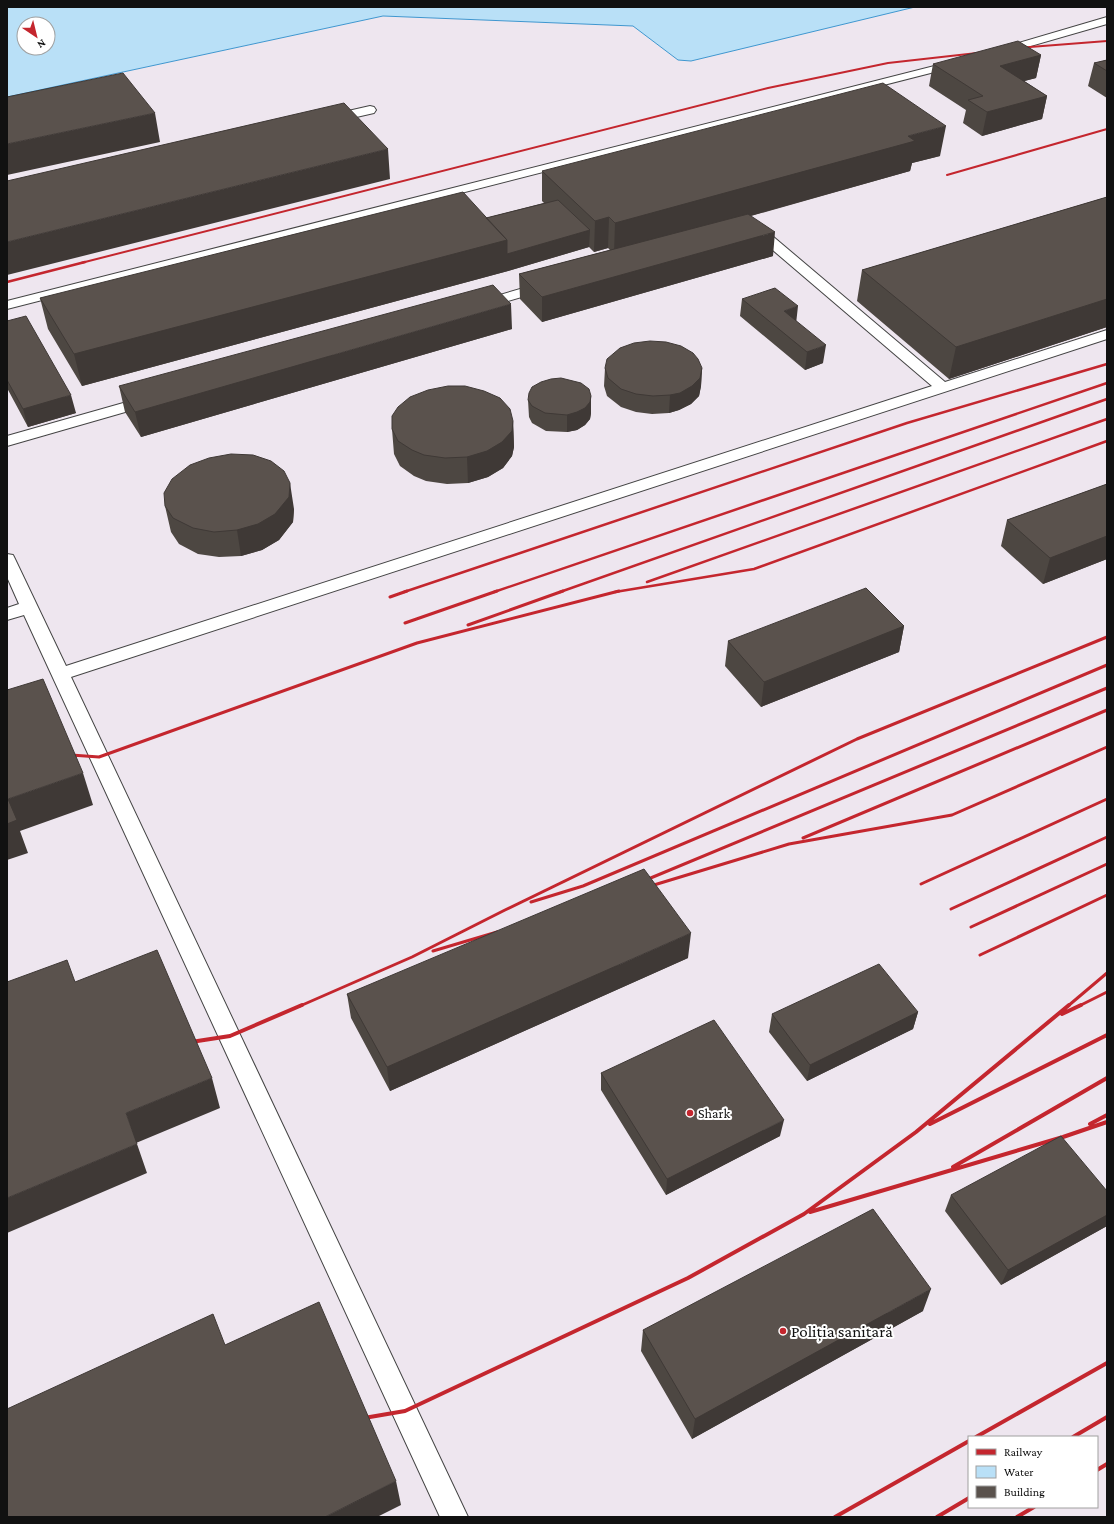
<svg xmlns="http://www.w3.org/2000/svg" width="1114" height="1524" viewBox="0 0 1114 1524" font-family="'Crimson Pro',serif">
<rect width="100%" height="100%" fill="#fffdf5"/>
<path fill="#eee6ef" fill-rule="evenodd" d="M915,7h192v1510h-1100v-1420l376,-81 250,10 45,34 13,1zM969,1437h128v70h-128z"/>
<path fill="#b9e0f7" stroke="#3f96cf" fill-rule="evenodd" d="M7,7h908l-224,54 -13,-1 -45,-34 -250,-10 -376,81zM24,24h24v24h-24z"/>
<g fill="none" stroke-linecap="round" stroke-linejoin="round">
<defs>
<path id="service" d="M1107,17v7l-104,30h-8l-2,-2 2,-2z
M958,60l4,1 2,2 -2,2 -955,244v-8z
M370,106l4,1 2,3 -2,3 -44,10 -4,-1 -2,-3 2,-3z
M752,231l18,3 175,148 162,-52v9l-1036,338 397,840h-28l-416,-902 -17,5v-12l12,-4 -12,-27v-23l6,1 2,4 51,107 866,-280 -171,-146 -14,-2 -2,-3 2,-3z
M544,282l5,1 2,3 -2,3 -68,20 -5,-1 -2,-3 2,-3z
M148,396l5,2 3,3 -3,3 -146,42v-10z"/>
</defs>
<use href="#service" stroke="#444" stroke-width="2"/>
<use href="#service" fill="#fff" fill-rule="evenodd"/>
<path stroke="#c4262e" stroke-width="2" d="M1017,48l90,-7
M947,175l160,-46
M81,263l687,-175 120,-25 98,-11"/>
<path stroke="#c4262e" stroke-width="2.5" d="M7,282l78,-20
M647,582l460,-163
M404,592l503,-169 200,-59
M494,592l613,-209
M560,592l547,-193
M615,592l139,-23 353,-128"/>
<path stroke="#c4262e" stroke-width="3" d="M390,597l17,-6
M405,623l92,-32
M468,625l95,-34
M71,755l28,2 318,-114 202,-52
M803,838l304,-128
M641,882l466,-194
M921,884l186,-85
M644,888l145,-44 163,-29 155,-68
M531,902l52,-16 524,-221
M951,909l156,-72
M971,927l136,-63
M433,951l64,-19
M980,955l127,-60
M300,1006l112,-49 93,-47 352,-171 250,-102
M1068,1006l39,-33
M1079,1006l28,-14"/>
<path stroke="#c4262e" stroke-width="4" d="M1062,1014l19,-9
M191,1042l39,-6 72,-31
M930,1124l177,-89
M1090,1124l17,-9
M953,1167l154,-89
M810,1212l253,-75 44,-15
M364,1418l41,-7 283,-133 116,-64 112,-82 153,-127
M976,1437l131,-74
M1073,1437l34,-20
M1097,1470l10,-6
M835,1517l134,-76
M937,1517l32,-19
M1017,1517l17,-10"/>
</g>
<path fill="#4d4742" d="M1041,55l-5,23 -12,3 23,15 -5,23 -60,17 -19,-13 3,-13 -37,-24 4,-22z
M1107,60v38l-19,-12 6,-23z
M940,156l-28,7 -2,8 -159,45 22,40 -231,66 -22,-23 -1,-25 91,-24 -2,-2 -14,4 -5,-5 -81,24 -426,115 -34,-57 -8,-31 446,-80 58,-15 -2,-2v-30z
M1107,197v130l-158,52 -92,-78 5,-31z
M742,299l55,23 26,41 -18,7 -65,-54z
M7,321l69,92 -48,14 -21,-39z
M512,329l-371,108 -16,-25 -6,-26z
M605,368h97l-1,18 -2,10 -8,8 -12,6 -10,3 -17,1 -16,-2 -15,-5 -14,-11 -3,-10z
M591,396v17l-1,6 -5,6 -8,5 -10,2 -21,-1 -14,-8 -3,-6 -1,-17z
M513,421l1,26 -2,9 -9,12 -15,9 -20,6 -21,1 -21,-3 -12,-5 -14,-10 -6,-12 -2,-25z
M1107,484v75l-64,25 -42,-38 6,-26z
M165,506l129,3 -1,13 -14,18 -17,10 -21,6 -22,1 -21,-3 -19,-10 -8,-12z
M904,626l-5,26 -138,55 -36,-41 3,-25z
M688,958l-298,133 -39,-73 -4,-24z
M918,1012l-5,17 -106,52 -38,-49 3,-18z
M601,1073l179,63 -114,59 -65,-105z
M1107,1191v35l-106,59 -56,-74 6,-16z
M923,1311l-231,128 -51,-88 2,-21z"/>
<path fill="#3f3936" d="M1041,55l-5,23 -41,11 5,-23z
M1047,96l-5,23 -60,17 5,-24z
M155,113l5,29 -153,33v-31z
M946,126l-6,30 -28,7 -2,8 -296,83 1,-31 293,-87z
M388,149l2,30 -383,96v-33z
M609,217l-1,31 -14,4 1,-31z
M590,230l-1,17 -81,24 -1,-17z
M775,232l-2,24 -231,66v-25z
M507,240l1,31 -426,115 -8,-32z
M1107,299v28l-158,52 7,-32z
M511,304l1,25 -371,108 -6,-25z
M798,306l-2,18 -12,-13z
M826,345l-3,18 -18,7 2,-18z
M702,368l-1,18 -2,10 -8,8 -12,6 -10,3 1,-18z
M71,395l5,18 -48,14 -5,-18z
M591,396v17l-1,6 -5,6 -8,5 -10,2v-17z
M513,421l1,26 -2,9 -9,12 -15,9 -20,6 -1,-26z
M290,483l4,26 -1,13 -14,18 -17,10 -21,6 -4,-26z
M1107,536v23l-64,25 7,-26z
M904,626l-5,26 -138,55 3,-25z
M83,773l10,32 -73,26 8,22 -21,7v-36l1,-25z
M691,933l-3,25 -298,133 -3,-24z
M918,1012l-5,17 -106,52 3,-16z
M212,1078l8,30 -84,35 -10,-30z
M784,1120l-4,16 -114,59 1,-16z
M137,1144l10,29 -140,60v-35z
M1107,1215v11l-106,59 7,-15z
M931,1289l-8,22 -231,128 3,-20z
M396,1481l5,24 -24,12h-52z"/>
<path fill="#5a524d" stroke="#3f3936" d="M1018,41l23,14 -41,11 47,30 -60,16 -19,-12 15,-4 -50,-32z
M1107,60v11l-13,-8z
M123,73l32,40 -148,31v-47z
M883,83l63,43 -38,10 7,5 -300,82 -6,-6 -14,4 -53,-50z
M344,103l44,46 -381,93v-61z
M463,192l44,48 -433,114 -34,-56z
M1107,197v102l-151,48 -94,-77z
M558,200l32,30 -83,24v-14l-21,-22z
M748,214l27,18 -233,65 -23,-23z
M493,285l18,19 -376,108 -16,-26z
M775,288l23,18 -14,5 42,34 -19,7 -65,-53z
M26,316l45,79 -48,14 -16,-29v-59z
M650,341l16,1 15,4 12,7 5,6 4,9 -2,10 -8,8 -12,7 -10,2 -17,1 -17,-2 -15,-5 -13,-11 -3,-10 2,-9 13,-11 14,-5z
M561,378l20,5 8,6 2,7 -1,6 -5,6 -8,4 -10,3 -22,-2 -13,-7 -4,-6 1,-7 3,-6 9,-5 10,-3z
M448,386h17l19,5 16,7 10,11 3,12 -1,10 -10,11 -15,9 -20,6 -22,1 -21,-3 -12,-5 -14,-9 -6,-12v-13l6,-9 12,-10 18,-7z
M231,454l22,1 18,6 13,10 6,12 -1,14 -14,17 -17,10 -21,6 -23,2 -21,-4 -20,-10 -8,-12 -1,-13 8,-14 18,-14 19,-7z
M1107,484v52l-57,22 -43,-38z
M866,588l38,38 -140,56 -36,-41z
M43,679l40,94 -75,26 9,21 -10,4v-134z
M644,869l47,64 -304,134 -40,-73z
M157,950l55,128 -86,35 11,31 -130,54v-216l60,-22 8,22z
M879,964l39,48 -108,53 -38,-51z
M714,1020l70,100 -117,59 -66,-106z
M1061,1136l46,55v24l-99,55 -57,-75z
M873,1209l58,80 -236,130 -52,-89z
M319,1302l77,179 -71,36h-318v-108l206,-95 12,31z"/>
<g fill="#c4262e" stroke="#fff" stroke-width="1.5">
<circle cx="690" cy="1113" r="4"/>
<circle cx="783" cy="1331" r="4"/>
</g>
<g text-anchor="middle" stroke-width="4" stroke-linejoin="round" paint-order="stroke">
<g font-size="14" fill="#111" stroke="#fff" text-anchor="start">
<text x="698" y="1118">Shark</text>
</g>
<g font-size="17" fill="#111" stroke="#fff" text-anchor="start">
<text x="791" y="1337">Poliția sanitară</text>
</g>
</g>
<rect width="1114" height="1524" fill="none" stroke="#111111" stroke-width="16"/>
<rect x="968" y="1436" width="130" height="72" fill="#ffffff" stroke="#a0a0a0"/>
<rect x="976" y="1449" width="20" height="6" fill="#c4262e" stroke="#a0a0a0"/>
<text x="1004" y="1456" font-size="12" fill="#111111">Railway</text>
<rect x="976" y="1466" width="20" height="12" fill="#b9e0f7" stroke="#a0a0a0"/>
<text x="1004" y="1476" font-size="12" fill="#111111">Water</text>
<rect x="976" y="1486" width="20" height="12" fill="#5a524d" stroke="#a0a0a0"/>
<text x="1004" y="1496" font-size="12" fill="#111111">Building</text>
<g transform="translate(36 36) rotate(145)"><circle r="19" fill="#ffffff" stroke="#a0a0a0"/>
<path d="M0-3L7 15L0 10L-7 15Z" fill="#c4262e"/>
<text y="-6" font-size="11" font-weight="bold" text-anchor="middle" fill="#111111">N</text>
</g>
</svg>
